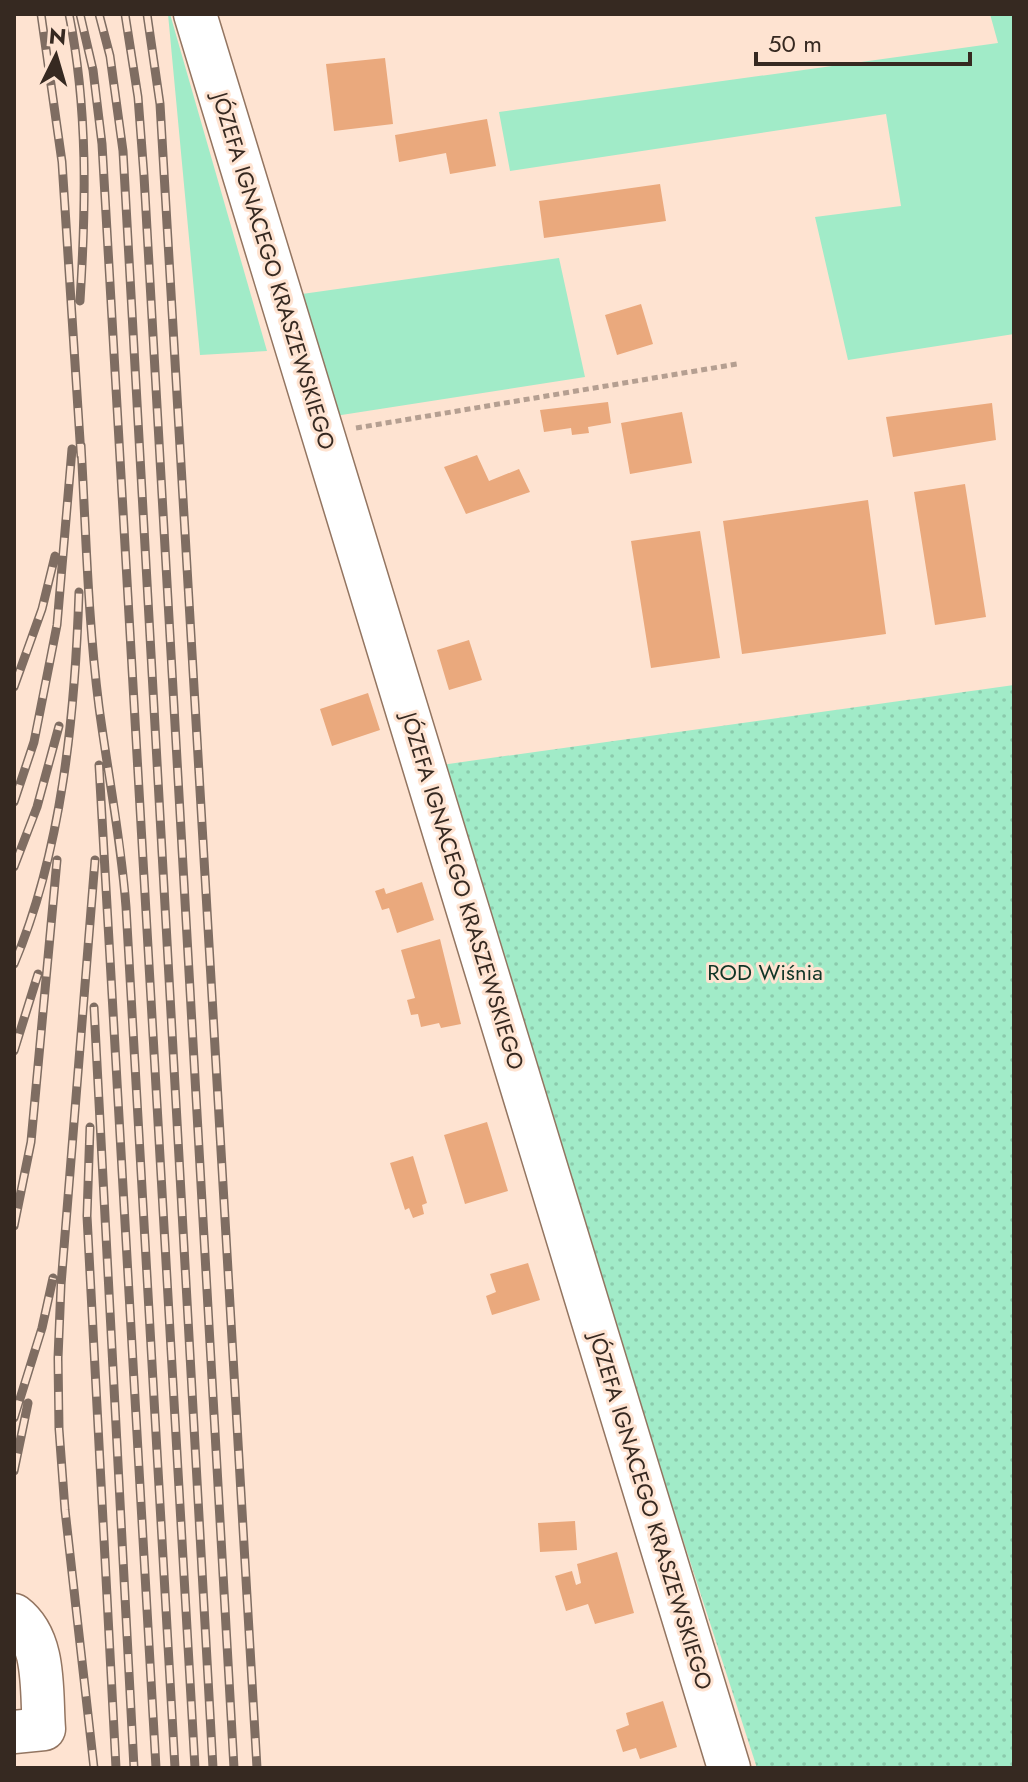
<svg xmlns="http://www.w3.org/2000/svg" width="1028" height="1782" viewBox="0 0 1028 1782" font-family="Jost,sans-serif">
<defs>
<pattern id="garden-dots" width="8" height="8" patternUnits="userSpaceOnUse" patternTransform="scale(2)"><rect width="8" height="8" fill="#a1ebc8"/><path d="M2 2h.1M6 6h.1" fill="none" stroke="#8bcaac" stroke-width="1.8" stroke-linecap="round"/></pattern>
</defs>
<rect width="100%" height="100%" fill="#fee3d1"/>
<path fill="#a1ebc8" d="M168,14h2l97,337 -67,4z
M990,14h24v320l-166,26 -33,-143 86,-11 -15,-92 -376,57 -11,-59 499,-69z
M559,258l26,119 -250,39 -33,-122z"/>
<path fill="url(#garden-dots)" d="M1014,685v1083h-257l-115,-355 -201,-648z"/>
<path fill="#eaa97d" d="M385,58l8,66 -59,7 -8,-67z
M487,119l9,47 -46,8 -4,-21 -47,9 -4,-27z
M660,184l6,37 -122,17 -5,-37z
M641,304l12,40 -36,11 -12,-40z
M608,402l3,21 -23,4 1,6 -17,2 -1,-7 -27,4 -4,-22z
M992,403l4,37 -103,17 -7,-40z
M682,412l10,51 -62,11 -9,-51z
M477,455l12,26 30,-12 11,23 -64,22 -22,-47z
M965,484l21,133 -51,8 -21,-133z
M868,500l18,134 -144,20 -19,-133z
M700,531l20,127 -69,10 -20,-127z
M469,640l13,40 -33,10 -12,-40z
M368,693l12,37 -48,16 -12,-37z
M422,882l12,38 -37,13 -8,-25 -7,2 -7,-19 9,-3 2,6z
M440,939l21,85 -20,4 -2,-5 -18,4 -3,-13 -7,1 -4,-15 8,-2 -14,-48z
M487,1122l21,69 -43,13 -21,-69z
M413,1156l14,47 -5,2 2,9 -11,4 -4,-10 -4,2 -15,-47z
M528,1263l12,37 -48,15 -6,-19 10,-4 -6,-18z
M575,1521l2,29 -37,2 -2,-29z
M617,1552l17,61 -39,11 -7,-20 -22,7 -11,-35 17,-5 4,14 5,-2 -4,-19z
M663,1701l14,46 -37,12 -4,-11 -13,4 -7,-22 13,-5 -3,-12z"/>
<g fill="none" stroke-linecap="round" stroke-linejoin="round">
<defs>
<path id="minor" d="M195,14l534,1754
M14,1615c33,25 27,77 30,114l-30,3"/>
</defs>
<use href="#minor" stroke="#937561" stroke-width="45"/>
<path stroke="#b59f91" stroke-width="5" stroke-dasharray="6 4" stroke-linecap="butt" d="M356,428l381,-64"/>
<use href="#minor" stroke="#fff" stroke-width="42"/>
<defs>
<path id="rail" d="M41,14l21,148 19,294
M69,14c19,95 17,191 11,287
M80,14l13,56 9,74 93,1624
M99,14l11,42 13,95 90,1617
M125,14l13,83 6,79 90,1592
M147,14l13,90 97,1664
M81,445c5,88 7,176 18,262 9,67 22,133 27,200l49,861
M14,687l28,-78 13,-53
M99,765l57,1003
M14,802l20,-60 23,-117 15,-176
M14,867l23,-60 22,-81
M14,964c48,-113 61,-250 65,-372
M94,1007l40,761
M14,1051l24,-77
M90,1127l-3,89 29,552
M14,1226l17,-84 26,-282
M14,1418l28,-90 11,-50
M14,1471l14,-68
M94,1768l-29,-258 -6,-81 -1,-71 3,-73 34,-425"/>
</defs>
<use href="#rail" stroke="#7f6d62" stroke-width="9"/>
<use href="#rail" stroke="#fee3d1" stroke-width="6" stroke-dasharray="18" stroke-linecap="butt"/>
</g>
<g text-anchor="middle" stroke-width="6" stroke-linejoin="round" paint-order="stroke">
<g font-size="22" fill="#362921" stroke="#fee3d1">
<text transform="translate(274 271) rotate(73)" y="8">JÓZEFA IGNACEGO KRASZEWSKIEGO</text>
<text transform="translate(463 891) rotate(73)" y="8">JÓZEFA IGNACEGO KRASZEWSKIEGO</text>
<text transform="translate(651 1511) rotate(73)" y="8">JÓZEFA IGNACEGO KRASZEWSKIEGO</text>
</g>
<g font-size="22" fill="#103526" stroke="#fee3d1">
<text x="765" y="980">ROD Wiśnia</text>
</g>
</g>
<rect width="1028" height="1782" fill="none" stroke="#362921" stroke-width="32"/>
<g transform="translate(56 56) rotate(5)" stroke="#fee3d1" stroke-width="6" paint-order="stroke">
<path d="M0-6L14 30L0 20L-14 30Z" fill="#362921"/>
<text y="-12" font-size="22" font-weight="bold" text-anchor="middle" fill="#362921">N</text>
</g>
<path d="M756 52v12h214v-12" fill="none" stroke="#362921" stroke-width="4"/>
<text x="768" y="52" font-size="24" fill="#362921" stroke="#fee3d1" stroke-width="6" paint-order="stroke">50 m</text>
</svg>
